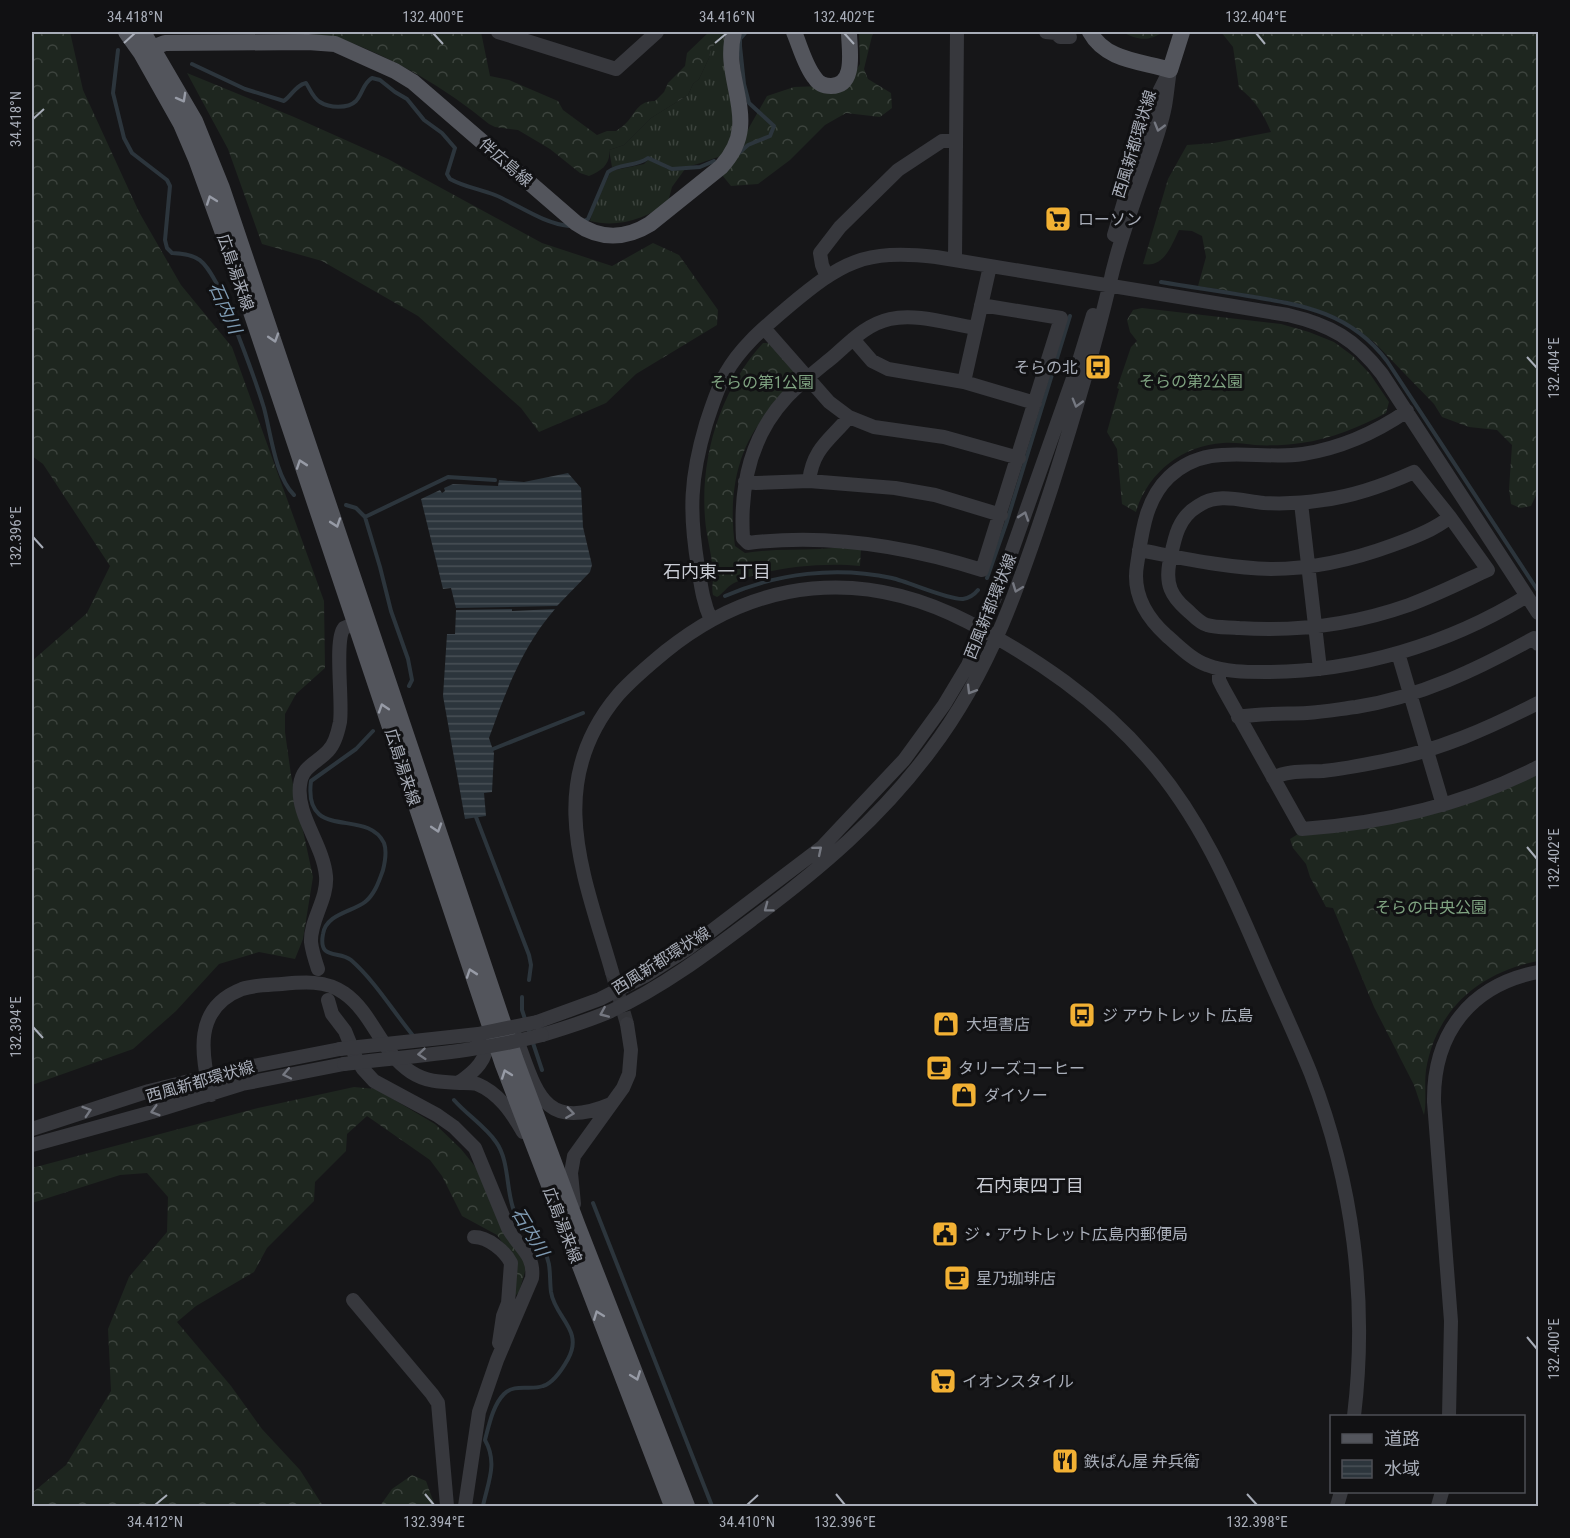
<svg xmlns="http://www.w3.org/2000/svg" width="1570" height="1538" viewBox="0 0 1570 1538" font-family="'Roboto Condensed','Noto Sans JP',sans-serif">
<defs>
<pattern id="grass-tufts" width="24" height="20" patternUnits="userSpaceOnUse" patternTransform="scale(1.5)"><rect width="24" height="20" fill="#1e261f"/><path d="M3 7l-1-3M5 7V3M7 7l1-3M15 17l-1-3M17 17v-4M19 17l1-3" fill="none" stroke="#3c433d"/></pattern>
<pattern id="forest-crowns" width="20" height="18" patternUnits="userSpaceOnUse" patternTransform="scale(1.5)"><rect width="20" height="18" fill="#1e261f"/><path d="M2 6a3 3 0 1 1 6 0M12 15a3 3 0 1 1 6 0" fill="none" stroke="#3c433d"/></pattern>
<pattern id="water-rules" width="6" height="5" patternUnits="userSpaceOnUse" patternTransform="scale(1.5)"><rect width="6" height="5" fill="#2c353c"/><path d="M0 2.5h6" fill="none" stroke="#485056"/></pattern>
</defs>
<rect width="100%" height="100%" fill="#161618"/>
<path fill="url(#grass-tufts)" d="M723,32h7l6,86 -10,37c-15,3 -42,17 -56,12 -8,-2 -14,-8 -22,-10l-9,5 -27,5 -3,-17 15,-5 27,-27 37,-23 5,-11 6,-5 10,-21 1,-7z
M649,159l18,10h18l-13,18 -4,15c-21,17 -51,26 -78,19l4,-14 17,-36 33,-7z"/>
<path fill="url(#forest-crowns)" d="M32,32h38l13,58 56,122 42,73 51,62 92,254 1,67 -29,26 -11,20v18l6,43 22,102 -10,62 -8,20 -36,-7 -40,12 -43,47 -43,38 -101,36v-424l55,-48 23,-47 -67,-102 -11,-8z
M306,32h175l9,44 19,4 49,21 5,9 34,25 10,-4h9c4,-3 9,-6 12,-10 9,-11 11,-20 27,-20l9,-9 4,-9 17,-17 2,-13 22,-21h14l-13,19 -1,7 -10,21 -6,5 -5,11 -37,23 -27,27 -15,5c2,14 -8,21 -20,26l-9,-3 -30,-24 -32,-19 -23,-3 -6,-3c-44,-36 -93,-65 -147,-85 -12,-4 -25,-2 -36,-7z
M859,32h14l-9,37 4,10 23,14 1,15 -12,9 -34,-4 -21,12 -35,35 -32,24 -27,2 -9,-11 45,-79 27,-9 53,-2 13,-21z
M1122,32h41c-15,10 -25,8 -41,0z
M1221,32h317v459l-7,15 -11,2 -9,-4 -2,-15 3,-44 -15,-15 -28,-3 -27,-10 -8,-13 -60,-62 -37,-25 -27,-10 -28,-7 -84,-14 8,-29 -4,-21 -10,-5 -13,-1c-8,16 -15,38 -36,34l25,-85 19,-34 27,-2 57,-11c-8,-19 -16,-32 -32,-44l-6,-41z
M187,73l107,44 94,42 154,84 70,23 41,-23 26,12 39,55 -1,15 -81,49 -30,29 -67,29 -18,-24 -103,-92 -96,-55 -60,-17 -34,-95z
M1142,308l139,16 28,8 25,10 19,14 17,18 19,28 -3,11c-26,14 -55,26 -85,30 -15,2 -31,3 -46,2 -10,-1 -21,-3 -32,-2 -40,2 -76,30 -87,69l-14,-8 -5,-55 -10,-17 12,-43 -2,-1 14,-41 6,-6 -7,-9 -3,-12 6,-10z
M763,343h7l26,30c0,1 0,8 0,9 -5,11 -27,29 -35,39 -27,36 -32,82 -26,125l10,7c25,-4 49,-3 75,-4 15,-1 26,-2 41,0l-1,17c-36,-4 -93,1 -126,17 -8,4 -11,11 -17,14l-4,-2c-2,-7 1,-15 0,-23 -1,-18 -7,-36 -8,-54 -5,-62 16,-129 58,-175z
M1538,772v189c-58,11 -102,48 -112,109 -2,15 1,32 -2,45l-10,-30 -40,-78 -41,-99 -7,-1 -16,-30 -4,-13 -13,-16 -3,-9 8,-5 21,-1z
M354,1087l22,2 59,35 26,25 21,26 45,90 -8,27 -6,6 -1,-42 -15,-21 -35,-19 -20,-40 -12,-16 -63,-44 -20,18 -1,17 -31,31 -1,19 -47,47 -13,24 -58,34 -19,16 54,64 31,43 38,41 23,36h-291v-13l34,-28 45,-74 -3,-62 21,-52 38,-45 1,-35 -21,-24 -27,2 -88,28v-35l226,-60z
M412,1475l14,6 9,25h-55l12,-17z"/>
<path fill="url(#water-rules)" d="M568,473l13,15 2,39 9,38 -2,7 -33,34 -101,2 -5,-20 -8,1 -22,-90 19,-9 2,3 3,-2 -1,-3 9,-4 45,2 1,-6 25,2z
M512,609v2l43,-2c-33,38 -49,82 -66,129l5,15 -2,39 -8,1 2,23 -21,3 -22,-123 4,-62h8l1,-24z"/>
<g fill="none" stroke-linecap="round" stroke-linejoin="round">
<path stroke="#2c353c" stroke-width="4" d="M118,50l-5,43 11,45 8,15 35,27 3,6 -5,54 2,8 5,5c31,1 33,11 48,36 15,39 32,79 44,119 7,26 11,68 30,87
M192,64l53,25 39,12c8,-6 12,-16 22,-18 4,6 7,15 14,19 9,6 28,7 36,-1 7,-8 7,-18 16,-23l8,2 15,12 12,7 17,21 18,13 13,15 -8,26 3,5c14,8 30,10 45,16 24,10 47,28 74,31
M739,153l9,-8 22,-9 4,-10 -25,-23 -5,-19 -4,-38v-7l6,-7
M584,221l4,-2 20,-47c11,-9 28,-5 40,-14l24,11 28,-2 14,-6
M1161,282c29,5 58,9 87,14 56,9 103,17 139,65l151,230
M346,505l10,3 9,9 15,50 11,44 17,48 4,21 -3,6
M365,517l83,-40 47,3
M987,578l20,-57 63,-205
M725,596c53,-23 111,-30 167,-18 17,4 57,22 71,21 6,-1 11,-4 15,-9
M373,731l-17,18 -45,32c-8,62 56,26 73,62 3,8 1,19 -1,27 -4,11 -8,24 -18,32 -13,10 -39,12 -42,32 -5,27 16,16 28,26 25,22 43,53 64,78
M493,749l90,-36
M476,817l53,138 2,10 -2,15
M522,997v13l20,60
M454,1100c13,15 31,26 42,42 13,18 10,45 17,66 6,17 22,25 30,40 9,16 6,27 8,44 4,26 33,38 17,67 -5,9 -15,24 -25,27 -13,5 -28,-3 -39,8 -11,11 -15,31 -19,46 13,23 3,42 -2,66
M593,1203l119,303"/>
<path stroke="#333438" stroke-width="14" stroke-dasharray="14 7" stroke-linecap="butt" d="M612,972l15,52"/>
<path stroke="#37383d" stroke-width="14" d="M498,32l118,37 41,-37
M1046,32l10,1 4,4h10
M1114,235l39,-131 12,-24
M955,260l2,-228
M827,277l-5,-12 -2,-12 20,-26 58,-57 44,-29h14
M764,328l65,74 20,15 25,10 70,10 75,21
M976,328c-27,-4 -59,-15 -86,-9 -23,5 -39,22 -56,37 -17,14 -34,27 -48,42 -36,39 -46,90 -43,140l5,5c80,-10 159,3 234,27l79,-252 -80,-13
M853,339l19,22 16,8 76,13 26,-116
M964,382l71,21
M1407,411c-32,22 -66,37 -104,43 -48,7 -95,-14 -134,23 -24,23 -27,56 -32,88 -5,29 9,52 30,71 12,10 25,24 40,29 18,7 39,7 58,7 92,0 184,-28 262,-76
M1414,472l36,45 38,53c-26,12 -52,25 -79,35 -54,19 -113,27 -170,23 -10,-1 -22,0 -32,-3 -8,-2 -15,-11 -21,-16 -15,-13 -20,-25 -17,-44 5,-23 7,-46 29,-59 20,-14 44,-5 66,-3 20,1 40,0 59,-3 32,-4 62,-15 91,-28z
M809,481c4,-33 21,-41 40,-64
M745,482l11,1 53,-2 86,7 40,7 66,20
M1301,503l19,166
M1139,550c43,8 88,18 132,19 41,0 84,-10 122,-24 20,-7 41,-15 57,-28
M711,620c-8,-18 -10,-34 -13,-53 -9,-55 -8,-89 8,-143 6,-18 11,-35 20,-51 15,-27 39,-46 62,-66 54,-45 75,-58 148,-50l352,58c43,10 67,24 94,59l156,239
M1398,653l45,152
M1219,669v11l4,8 79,141c83,-6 162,-24 236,-62
M1238,717c23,-4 46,-3 69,-4 16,-1 33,-4 49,-6 64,-10 122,-38 178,-69l4,6
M1273,778c15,-8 33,-6 50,-7 20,-2 40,-6 60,-10 55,-10 106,-33 155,-58
M318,969c-3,-9 -6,-18 -7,-27 -1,-22 17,-43 15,-66 -3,-32 -30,-61 -26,-91 2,-19 17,-22 28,-34 7,-7 10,-19 12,-29 3,-21 -6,-82 4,-94l19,-8
M612,972c-28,-97 -69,-188 6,-277 14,-16 31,-30 48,-44 92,-74 198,-83 302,-29 68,36 130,78 180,136 51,58 81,127 111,197 17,40 36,79 52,119 42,109 57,226 43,342
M328,1000l4,14 13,17 11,27 7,11 11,12 63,34 17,12 21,21 33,80c10,19 27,26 24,50l-35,82 -18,52 -14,94
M537,1022l63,-23 45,-23 44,-28 133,-101 82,-87 40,-55 24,-40 30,-75 80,-226 15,-49
M542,1035c23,-7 46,-14 69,-24 52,-24 98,-59 143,-93 66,-49 127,-101 176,-167 61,-80 91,-170 122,-265 21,-66 41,-132 57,-199 6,-30 16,-59 26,-88 10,-31 24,-61 30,-93 2,-11 3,-24 5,-36
M516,1037c20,53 26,96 95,67
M458,1083c18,-12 29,-23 31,-46
M211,1095c-10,-41 -18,-87 31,-106 12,-4 27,-4 40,-5 21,-2 44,-4 62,9 29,20 37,60 67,79 17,11 33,10 52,11 5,0 10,0 14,1 22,9 35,29 46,48
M32,1129l117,-38 89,-22 102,-20
M32,1145l120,-33 90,-28 102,-20
M574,1204l-3,-31 3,-17 49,-68 6,-14 2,-24 -4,-26
M474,1237c14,0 31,14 37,26l-3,40 -5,13 -4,27
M353,1300l79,94 6,9 9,103
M1449,1416l2,-95 -17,-219c-1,-69 37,-117 104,-130
M1337,1506l4,-14
M1438,1506l4,-14"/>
<path stroke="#53555c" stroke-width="16" d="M126,32l15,21 40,71 15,35 48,132 259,774 169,441
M143,32l52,89 27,67 293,870 62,166 110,282
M794,32c6,14 11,34 21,46 3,5 9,8 16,8 26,0 18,-38 18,-54
M1090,32c16,29 51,29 80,38l12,-38
M144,51l21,-8 143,-1 27,2 60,27 18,11 163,141c24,17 50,16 74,1l71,-57c43,-46 -1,-86 13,-135"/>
<path stroke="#37383d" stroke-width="14" d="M340,1049l138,-15 59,-12
M344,1064c66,-8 133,-12 198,-29"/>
</g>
<defs><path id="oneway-chevron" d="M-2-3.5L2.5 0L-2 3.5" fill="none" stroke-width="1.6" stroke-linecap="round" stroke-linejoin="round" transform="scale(1.5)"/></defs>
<g stroke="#979ba6">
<use href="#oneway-chevron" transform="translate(182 98) rotate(61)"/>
<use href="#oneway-chevron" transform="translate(211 200) rotate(-110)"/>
<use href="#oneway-chevron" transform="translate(274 338) rotate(72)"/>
<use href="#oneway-chevron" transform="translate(301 464) rotate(-109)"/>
<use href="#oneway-chevron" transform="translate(336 523) rotate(71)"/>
<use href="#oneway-chevron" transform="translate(383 708) rotate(-108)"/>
<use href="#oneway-chevron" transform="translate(437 828) rotate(72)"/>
<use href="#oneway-chevron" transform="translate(471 973) rotate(-109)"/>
<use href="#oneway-chevron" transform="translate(506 1074) rotate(-110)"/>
<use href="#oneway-chevron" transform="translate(598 1315) rotate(-111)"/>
<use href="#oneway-chevron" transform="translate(636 1376) rotate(69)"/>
</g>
<g stroke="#757881">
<use href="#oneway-chevron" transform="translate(1159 127) rotate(106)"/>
<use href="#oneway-chevron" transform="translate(1077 403) rotate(106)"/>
<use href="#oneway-chevron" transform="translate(1024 516) rotate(-71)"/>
<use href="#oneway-chevron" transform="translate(1017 588) rotate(111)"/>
<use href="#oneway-chevron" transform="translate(971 690) rotate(121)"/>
<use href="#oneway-chevron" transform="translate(818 850) rotate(-40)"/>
<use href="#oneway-chevron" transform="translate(768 908) rotate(143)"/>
<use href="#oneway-chevron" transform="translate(604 1013) rotate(157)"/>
<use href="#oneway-chevron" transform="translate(422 1054) rotate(175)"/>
<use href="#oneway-chevron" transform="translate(287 1074) rotate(168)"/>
<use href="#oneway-chevron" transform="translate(87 1111) rotate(-18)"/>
<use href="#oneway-chevron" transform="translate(155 1111) rotate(164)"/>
<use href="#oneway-chevron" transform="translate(570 1113) rotate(8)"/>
</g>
<path fill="none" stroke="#a8adb8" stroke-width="2" d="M433,33l10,11M844,33l10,11M1256,33l9,11M124,43l11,-10M715,43l12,-10M33,119l11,-10M1527,357l10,11M33,537l10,11M1527,847l10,12M33,1027l10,11M1527,1337l10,12M425,1494l9,11M836,1494l9,11M1247,1494l10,11M155,1505l12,-10M747,1505l11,-10"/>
<defs>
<symbol id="supermarket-square" viewBox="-11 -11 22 22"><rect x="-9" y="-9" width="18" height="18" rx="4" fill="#f2b134" stroke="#111113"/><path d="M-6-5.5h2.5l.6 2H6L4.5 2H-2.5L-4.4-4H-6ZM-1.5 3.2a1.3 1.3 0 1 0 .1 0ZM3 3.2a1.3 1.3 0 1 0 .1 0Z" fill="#111"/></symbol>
<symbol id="bus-square" viewBox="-11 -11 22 22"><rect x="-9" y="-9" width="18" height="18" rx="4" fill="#f2b134" stroke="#111113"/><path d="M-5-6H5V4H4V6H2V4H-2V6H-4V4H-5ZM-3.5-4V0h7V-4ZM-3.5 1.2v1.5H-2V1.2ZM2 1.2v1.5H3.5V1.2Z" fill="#111"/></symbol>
<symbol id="shop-square" viewBox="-11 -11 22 22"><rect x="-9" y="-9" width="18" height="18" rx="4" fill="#f2b134" stroke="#111113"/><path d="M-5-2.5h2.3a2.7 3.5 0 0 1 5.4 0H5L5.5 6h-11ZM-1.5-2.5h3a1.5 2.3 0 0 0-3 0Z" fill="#111"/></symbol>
<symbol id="cafe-square" viewBox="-11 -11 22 22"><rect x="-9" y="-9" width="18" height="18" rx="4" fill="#f2b134" stroke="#111113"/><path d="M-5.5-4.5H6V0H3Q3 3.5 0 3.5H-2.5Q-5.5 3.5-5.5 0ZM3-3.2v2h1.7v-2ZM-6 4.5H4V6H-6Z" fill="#111"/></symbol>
<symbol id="civic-square" viewBox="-11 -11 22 22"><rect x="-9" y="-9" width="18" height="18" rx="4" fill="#f2b134" stroke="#111113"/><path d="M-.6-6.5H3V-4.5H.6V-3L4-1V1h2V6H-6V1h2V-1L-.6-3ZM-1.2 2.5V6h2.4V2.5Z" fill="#111"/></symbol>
<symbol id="restaurant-square" viewBox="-11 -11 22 22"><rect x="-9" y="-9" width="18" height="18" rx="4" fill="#f2b134" stroke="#111113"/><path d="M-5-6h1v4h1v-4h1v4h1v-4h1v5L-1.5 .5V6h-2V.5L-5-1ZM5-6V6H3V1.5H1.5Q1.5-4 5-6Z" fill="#111"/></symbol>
</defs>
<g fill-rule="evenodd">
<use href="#supermarket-square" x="1043" y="204" width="30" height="30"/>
<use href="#bus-square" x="1083" y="352" width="30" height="30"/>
<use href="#bus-square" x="1067" y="1000" width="30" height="30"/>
<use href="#shop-square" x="931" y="1009" width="30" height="30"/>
<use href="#cafe-square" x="924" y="1053" width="30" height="30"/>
<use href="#shop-square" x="949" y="1080" width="30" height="30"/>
<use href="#civic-square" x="930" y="1219" width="30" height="30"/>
<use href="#cafe-square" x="942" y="1263" width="30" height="30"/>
<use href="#supermarket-square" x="928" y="1366" width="30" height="30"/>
<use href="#restaurant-square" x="1050" y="1446" width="30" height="30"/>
</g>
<g text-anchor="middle" stroke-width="6" stroke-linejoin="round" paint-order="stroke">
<g font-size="16" fill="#a8adb8" stroke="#111113">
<text transform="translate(1134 144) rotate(-73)" y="6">西風新都環状線</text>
<text transform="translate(506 162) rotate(41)" y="6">伴広島線</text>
<text transform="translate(236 272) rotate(71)" y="6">広島湯来線</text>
<text transform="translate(990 606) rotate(-68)" y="6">西風新都環状線</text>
<text transform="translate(403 767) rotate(72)" y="6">広島湯来線</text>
<text transform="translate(661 960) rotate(-32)" y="6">西風新都環状線</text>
<text transform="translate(200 1081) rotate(-16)" y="6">西風新都環状線</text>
<text transform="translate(563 1225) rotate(69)" y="6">広島湯来線</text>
</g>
<g font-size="16" fill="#a8adb8" stroke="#111113" text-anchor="start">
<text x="1078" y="225">ローソン</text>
<text x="1078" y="373" text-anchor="end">そらの北</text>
<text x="1102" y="1021">ジ アウトレット 広島</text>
<text x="966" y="1030">大垣書店</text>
<text x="958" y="1074">タリーズコーヒー</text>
<text x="984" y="1101">ダイソー</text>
<text x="964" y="1240">ジ・アウトレット広島内郵便局</text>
<text x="976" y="1284">星乃珈琲店</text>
<text x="962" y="1387">イオンスタイル</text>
<text x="1084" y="1467">鉄ぱん屋 弁兵衛</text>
</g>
<g font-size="16" fill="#7fa381" stroke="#111113">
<text x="1191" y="387">そらの第2公園</text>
<text x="762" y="388">そらの第1公園</text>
<text x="1431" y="913">そらの中央公園</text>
</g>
<g font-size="18" font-style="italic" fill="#7f9bb3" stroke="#111113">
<text transform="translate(225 308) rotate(66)" y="6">石内川</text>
<text transform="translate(530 1232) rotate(59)" y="6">石内川</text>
</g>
<g font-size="18" fill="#c9ccd4" stroke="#111113">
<text x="717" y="578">石内東一丁目</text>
<text x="1030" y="1192">石内東四丁目</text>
</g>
</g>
<rect width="1570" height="1538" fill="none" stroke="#111113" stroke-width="66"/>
<rect x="1330" y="1415" width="195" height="78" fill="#111113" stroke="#4d4f55" stroke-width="1.5"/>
<rect x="1342" y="1434" width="30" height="9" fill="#53555c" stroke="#4d4f55" stroke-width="1.5"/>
<text x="1384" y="1445" font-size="18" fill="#a8adb8">道路</text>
<rect x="1342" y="1460" width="30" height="18" fill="url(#water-rules)" stroke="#4d4f55" stroke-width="1.5"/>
<text x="1384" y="1475" font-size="18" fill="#a8adb8">水域</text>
<rect x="33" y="33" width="1504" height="1472" fill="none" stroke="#a8adb8" stroke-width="2"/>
<g font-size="15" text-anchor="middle" fill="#a8adb8">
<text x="135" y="22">34.418°N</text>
<text x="433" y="22">132.400°E</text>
<text x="727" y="22">34.416°N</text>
<text x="844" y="22">132.402°E</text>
<text x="1256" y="22">132.404°E</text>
<text transform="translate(16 119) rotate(-90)" y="5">34.418°N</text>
<text transform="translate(1554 368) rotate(-90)" y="5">132.404°E</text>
<text transform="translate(16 537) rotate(-90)" y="5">132.396°E</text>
<text transform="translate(1554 859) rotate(-90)" y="5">132.402°E</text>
<text transform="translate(16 1027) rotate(-90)" y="5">132.394°E</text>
<text transform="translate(1554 1349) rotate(-90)" y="5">132.400°E</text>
<text x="155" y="1527">34.412°N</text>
<text x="434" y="1527">132.394°E</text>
<text x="747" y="1527">34.410°N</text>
<text x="845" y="1527">132.396°E</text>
<text x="1257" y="1527">132.398°E</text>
</g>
</svg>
